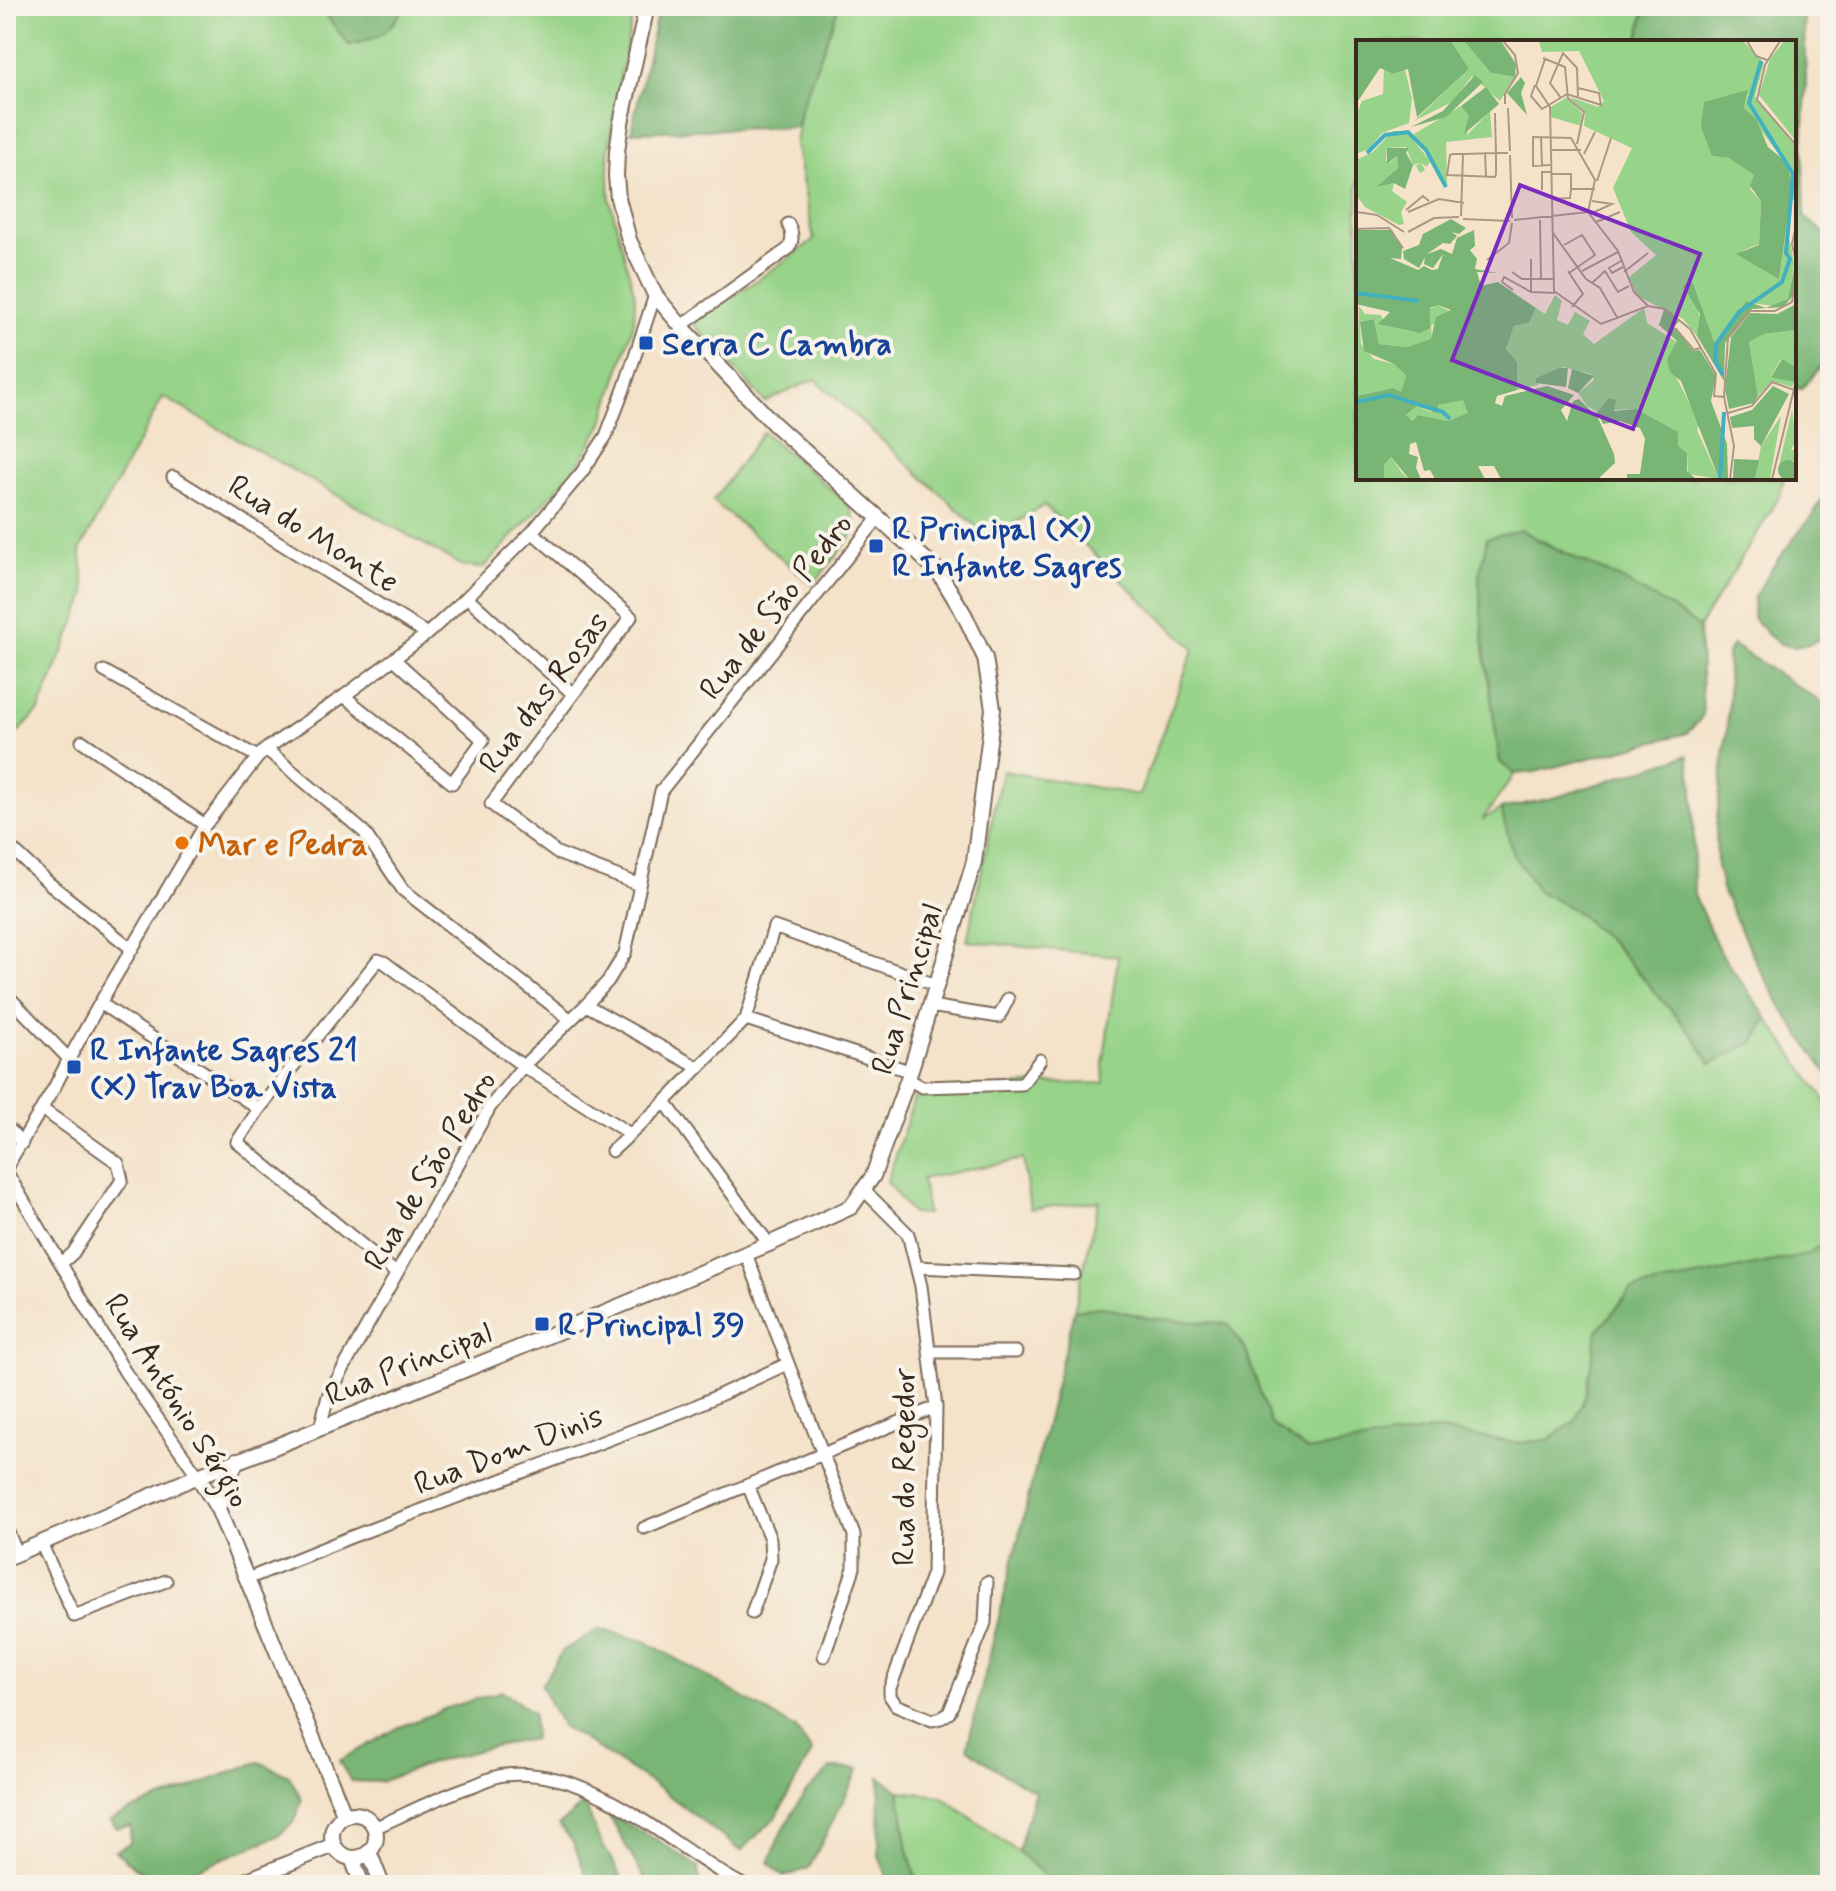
<svg xmlns="http://www.w3.org/2000/svg" width="1836" height="1891" viewBox="0 0 1836 1891" font-family="Mynerve,sans-serif">
<rect width="100%" height="100%" fill="#f7f3e8"/>
<filter id="ink" filterUnits="userSpaceOnUse"><feTurbulence type="fractalNoise" baseFrequency=".0125" numOctaves="2"/><feDisplacementMap in="SourceGraphic" scale="16" xChannelSelector="R" yChannelSelector="G"/><feConvolveMatrix kernelMatrix="1 2 1 2 8 2 1 2 1" color-interpolation-filters="sRGB"/></filter>
<filter id="wash" filterUnits="userSpaceOnUse"><feTurbulence type="fractalNoise" baseFrequency=".006" numOctaves="4" result="noise"/><feDisplacementMap in="SourceGraphic" scale="32" xChannelSelector="R" yChannelSelector="G"/><feGaussianBlur stdDeviation="1.8" result="paint"/><feColorMatrix in="noise" values="0 0 0 0 0 0 0 0 0 0 0 0 0 0 0 0 0 1.4 0 .05"/><feComposite in="paint" operator="in"/></filter>
<g filter="url(#wash)">
<rect width="100%" height="100%" fill="#f4e2c9"/>
<path fill="#97d388" stroke="#697e53" stroke-width="2" d="M6,6h313l30,39 45,-22 11,-17h230l-15,71 -12,78 2,45 25,96 -1,27 -32,102 -29,47 -90,96 -20,-2 -300,-169 -83,153 6,45 -47,116 -33,33z
M839,6h806l-7,36h-280v436h426l-4,18 -81,131 -32,-22 -146,-75 -42,46 5,72 16,114 15,12 -33,46 19,-11 12,45 25,37 35,18 40,35 80,91 18,29 44,-23 12,-23 63,89v132l-24,16 -175,35 -34,42 -11,62 -11,28 -27,18 -29,3 -85,-13 -126,21 -37,-27 -25,-73 -18,-27 -80,-6 -46,-11 -28,3 25,-109 -69,8 -7,-50 -101,20 5,35h-15l-25,-32 29,-89 123,-9 65,-1 -1,-18 15,-109 -151,-15 35,-170 137,24 55,-147 -50,-46 -100,-97 -54,34 -175,-160 -50,23 -71,-78 3,-6 53,-33 64,-45 -19,-96 5,-34z
M763,432l86,73 5,14 -2,16 -39,50 -100,-84z
M899,1791l42,5 77,56 38,33h-138l-10,-35z"/>
<path fill="#79b574" stroke="#5a7049" stroke-width="2" d="M319,6h86c-18,28 -24,32 -56,39z
M659,6h180l-39,104 -3,17 -166,5z
M1646,6h157l3,74 -3,67 2,70 25,21v118l-29,33 -7,-2v-345h-156z
M1830,466v168c-16,9 -38,19 -54,7 -9,-5 -16,-16 -23,-23l1,-21 24,-38 37,-47 10,-19z
M1521,530l38,21 56,25 52,29 32,22 4,89 -16,17 -152,39 -20,2 -15,-12 -16,-114 -5,-72 8,-38z
M1733,645l97,63v369l-43,-61 -31,-54 -33,-70 -6,-26 -1,-39 11,-98 2,-35 -2,-40z
M1688,755l5,32 1,108 25,55 48,68 -12,23 -44,23 -18,-29 -80,-91 -40,-35 -35,-18 -25,-37 -12,-45 56,-12z
M1830,1239v646h-774l-38,-33 17,-61 -33,-18 -35,-25 107,-438 28,-3 46,11 80,6 18,27 25,73 37,27 126,-21 85,13 29,-3 27,-19 11,-27 11,-62 34,-42 174,-35z
M599,1629l46,12 99,57 52,31 16,23 -36,65 -35,34 -79,-61 -101,-65 -20,-40 21,-34z
M502,1691l31,22 1,26 -40,7 -63,17 -51,19 -29,-1 -12,-20 59,-33 49,-20z
M259,1762l30,14 13,24 -9,23 -15,13 -121,49 -42,-34 15,-8v-17l-13,2 -7,-7c22,-14 47,-20 71,-29 26,-10 51,-22 78,-30z
M831,1768l28,1 -50,99 -25,9 -15,-14 11,-28 24,-41z
M880,1777l19,14 9,59 10,35h-28l-11,-30z
M585,1803l12,32 29,50h-36l-17,-43 -14,-17z
M608,1814l51,27 39,26 2,18h-52z"/>
</g>
<g filter="url(#ink)">
<g fill="none" stroke-linecap="round" stroke-linejoin="round">
<defs>
<path id="minor" d="M681,326l107,-77c6,-8 5,-16 0,-25
M173,477l254,157
M532,532l99,85 -140,187 66,49 83,32
M467,597l106,97
M104,671l154,86
M344,696l108,87 31,-43 -89,-81
M82,741l123,84
M266,749l98,83 39,58 168,130
M12,849l38,35 82,65
M6,994l63,65
M100,1003l159,106
M586,1005l111,62
M930,1006l69,11 9,-18
M746,1019l163,52
M908,1079l14,8 100,-3 18,-24
M665,1102l104,142
M42,1109l76,54 4,17 -49,73 -11,10
M6,1126l16,17
M612,1151l53,-49 81,-83 28,-92 162,58
M6,1168l48,-80 15,-29 31,-56 105,-178 53,-68 8,-8 78,-53 83,-62 40,-37 65,-65 50,-60 24,-36 18,-47 31,-94
M6,1171l119,201 73,104
M864,1190l44,44 13,52 15,121 -3,166 -43,115v8l6,9 36,15 9,-2 8,-5 36,-90 2,-41
M746,1254l108,281v33l-30,88
M917,1267l157,7
M396,1273l-159,-131 22,-33 119,-149 6,2 139,104 107,68
M929,1352h87
M320,1428l8,-32 162,-289 33,-41 63,-61 22,-24 17,-28 36,-162 218,-274
M748,1485l22,54 1,20 -19,54
M6,1528l11,25
M644,1528l292,-121
M41,1543l33,73 92,-35
M247,1579l104,-42 338,-128 98,-45
M374,1828c34,-15 66,-32 101,-43 9,-4 19,-9 29,-10 92,-9 164,71 239,110"/>
<path id="tertiary" d="M198,1476l20,33 127,307
M218,1509l8,-25 11,-24
M6,1558l192,-82 71,-27 252,-102 248,-103 82,-37 22,-31 35,-97 66,-217 19,-153 -8,-51 -21,-44 -26,-43 -164,-147 -93,-98 -26,-31 -26,-55 -11,-42 -2,-22 1,-25 4,-28 26,-117
M332 1836a22 22 0 1 1 44 0a22 22 0 1 1-44 0Z
M368,1853l4,6 10,26
M352,1858l10,27
M235,1885l99,-40"/>
</defs>
<use href="#minor" stroke="#7c6a5a" stroke-width="15"/>
<use href="#tertiary" stroke="#7c6a5a" stroke-width="18"/>
<use href="#minor" stroke="#fff" stroke-width="11"/>
<use href="#tertiary" stroke="#fff" stroke-width="14"/>
</g>
</g>
<g fill="#1a4fb4" stroke="#f7f3e8" stroke-width="3">
<rect x="638" y="335" width="16" height="16" rx="4"/>
<rect x="868" y="538" width="16" height="16" rx="4"/>
<rect x="66" y="1059" width="16" height="16" rx="4"/>
<rect x="534" y="1316" width="16" height="16" rx="4"/>
</g>
<circle fill="#e8710a" stroke="#f7f3e8" stroke-width="3" cx="182" cy="843" r="8"/>
<g text-anchor="middle" stroke-width="8" stroke-linejoin="round" paint-order="stroke">
<g font-size="32" font-weight="bold" fill="#164399" stroke="#f7f3e8" text-anchor="start">
<text x="662" y="354">Serra C Cambra</text>
<text x="892" y="539">R Principal (X)<tspan x="892" dy="37">R Infante Sagres</tspan></text>
<text x="90" y="1060">R Infante Sagres 21<tspan x="90" dy="37">(X) Trav Boa Vista</tspan></text>
<text x="558" y="1335">R Principal 39</text>
</g>
<g font-size="32" fill="#3b2a1e" stroke="#f7f3e8">
<text transform="translate(314 533) rotate(32)" y="11">Rua do Monte</text>
<text transform="translate(775 606) rotate(-52)" y="11">Rua de São Pedro</text>
<text transform="translate(543 692) rotate(-53)" y="11">Rua das Rosas</text>
<text transform="translate(906 989) rotate(-73)" y="11">Rua Principal</text>
<text transform="translate(429 1170) rotate(-59)" y="11">Rua de São Pedro</text>
<text transform="translate(408 1363) rotate(-22)" y="11">Rua Principal</text>
<text transform="translate(178 1400) rotate(58)" y="11">Rua António Sérgio</text>
<text transform="translate(508 1449) rotate(-21)" y="11">Rua Dom Dinis</text>
<text transform="translate(903 1467) rotate(-90)" y="11">Rua do Regedor</text>
</g>
<g font-size="32" font-weight="bold" fill="#c56008" stroke="#f7f3e8" text-anchor="start">
<text x="198" y="854">Mar e Pedra</text>
</g>
</g>
<g transform="translate(1356 40)">
<rect width="440" height="440" fill="#f4e2c9"/>
<path d="M95,1h13l27,32 24,4 -15,24 -28,-25 -20,26 -38,19 55,-52zM183,1h204l21,22 -9,33 41,51v52l-5,1 -3,-34 -44,-58 4,-15 -36,63 18,2 24,17 -4,14 11,12 -2,43 -17,7 37,28 6,-42 5,4 4,22 -5,36 -9,8 -35,-5 -30,42 -22,-61 7,37 -3,16 -14,-17 -46,-23 -8,-19 27,-22 -25,-23 -18,-44 19,-40 -48,-22 1,-13 -15,-16 28,10 6,-6 -25,-50 -37,1zM428,1h12v100l-37,-46 11,-36zM28,30l9,4 12,-4 7,28 -3,25 -27,10 -13,16 -13,5v-39l6,-14 21,-7zM211,57l15,16 -1,13 -30,-9v-10zM105,66l8,9 -2,20 23,-24 2,26 -46,5 1,44 -33,-52zM37,91h13l24,30 -3,6 -6,-4 4,7 -5,3 -4,-7 4,-3 -7,2 -7,-18 -19,1 -1,12 4,3 7,-7 1,12 -22,19 18,-4 -2,8 15,11 -6,10 3,12 -5,1 -34,-18 -9,-12v-35l17,-8zM199,255l7,6 -5,19 11,5 7,-13 15,9 -7,13 11,10 50,-36 3,15 30,19 -10,17 33,65 -3,6 22,49 -31,-5 -1,-21 -10,-7v-14l-41,-23 -23,1 -4,-12 -12,14 -10,-6 -9,-13 16,-13 -3,-6 -28,-7 -27,11 2,7 -21,5v-28l-11,-13 8,-23 15,-3 7,-15 9,6zM82,265l13,7 -20,14 1,13 -25,8 -28,-3 -5,-25 -14,3 1,22 13,15 20,5 12,12 -5,17 -8,-5 -37,8 3,-90 6,8 16,1 5,10 22,6 22,-3v-19zM440,290v37l-15,-8 -10,17 23,6 -2,5 -20,-6 -14,15 -9,-54 15,-8zM107,359l6,14 -21,8 -30,-6 -7,6 -5,-6 11,-9 14,6 7,-7zM436,370l4,30 -5,10h5v10l-17,5zM425,376l-11,63h-15l6,-33zM35,417l11,16 7,6h-25v-14z" fill="#97d388"/>
<path d="M0,1h95l18,28 -52,48 -9,-48 -15,5 -13,-6 -24,36zM108,1h37l15,23 -1,13 -24,-4zM119,35l8,7 -37,35 -35,10 32,-16zM165,37l4,6 -4,10 6,22 -20,-22zM130,47l13,17 -35,30 5,-18 -8,-10zM392,50l-4,18 12,11 12,28 19,16 5,24 -13,92 -43,-25 23,-9 2,-44 -11,-15 4,-11 -25,-17 -17,-2 -11,-29 3,-25zM31,108h22l-3,5 7,12 -8,24 -11,-6 -18,4 22,-19 -1,-12 -10,8zM95,179l15,9 -7,6 -7,-2 5,4 -7,8 -7,-1 -16,11 14,-5 11,5 5,-16 17,-8 1,16 -5,4 7,9 -2,10 23,4 -21,-1 4,14 17,-4 38,26 -7,15 -15,3 -8,23 11,13v28l-20,6 -2,7 7,3 3,-10 42,-10 27,9 -13,15 6,11 6,-20 6,-2 19,19 16,36 1,9 -17,16h-97l-7,-13h-16l7,13h-50l-5,-9 -6,1 -8,-29 -6,2 -1,10 9,3 -2,11 5,11h-12l-18,-22 -7,8v14h-28v-83l37,-8 8,4 5,-16 -12,-12 -30,-13 -4,-29 14,-3 5,25 28,3 24,-8 5,-22 15,-7 -13,-5 -8,3v20l-10,5 -42,-9 12,-12 -34,-8v-74h36l10,18 -1,11 -11,-1 28,12 6,-4 8,4 6,-1 5,-15 -10,14 -9,-4 1,-7 -6,11 -15,-9 -1,-8 16,-6 4,-11zM107,360l5,13 -20,8 -30,-6 -6,6 -6,-6 11,-9 20,7 1,-8zM439,224l-2,32 -10,11 -31,2 -27,34 -1,38 -27,-45 3,-22 -17,-28 10,-3 22,61 31,-43 20,7 22,-9zM440,264v26l-32,4 -15,8 9,54 -4,7 -25,6 -4,-20 6,-52 19,-24 27,1zM308,269l15,12 -5,6 19,24 7,-1 16,26 -5,25 16,43 1,35h-9l-38,-98 -11,-9 -3,-13 10,-18 -18,-16zM426,319l14,8 -2,15 -23,-5zM203,328h9l-2,19 -30,-4v-5zM216,329l22,7 -16,17 -10,-5zM417,346l16,8 -28,52 -7,-7v-13l-22,2 -2,-11 22,-7zM253,358l7,2 -2,11 22,-2 42,23v14l9,7v18l9,8h-69v-5h13l5,-35 -5,-11 -20,-7 -17,3 -6,-12zM378,419l25,1 -4,19h-22zM422 430a10 10 0 1 1 20 0a10 10 0 1 1-20 0Z" fill="#79b574" fill-rule="evenodd"/>
<path fill="none" stroke="#42b0be" stroke-width="4" d="M11,113l18,-18 23,-3 18,18 20,37M0,253l63,8M367,335l-8,-14 1,-17 23,-32 43,-30 8,-23 -4,-6 7,-79 -44,-71 12,-42M0,362l33,-7 54,17 7,7M364,439l4,-67"/>
<path fill="none" stroke="#aa9885" stroke-width="2" d="M147,1l12,14 3,18 -13,21v10M391,1l9,15 11,4M424,1l-15,24 -8,35 39,45M187,18l22,9 3,31 16,14 -7,32M189,19l-9,27 14,21 4,184 47,33 47,-18 17,3 25,20 26,45 -2,22 10,1M179,45l-4,11 11,13 25,-15 34,11 -2,-12 -21,-5M205,58l-11,-15 13,-30 14,15 1,30M152,68l2,43M139,73v3l1,37v21l-1,3 -48,-2 3,-20 3,-1h10l33,-1h12M185,97l1,28M194,110h31M129,113l1,24M228,114l11,-22M154,115l2,63M194,125l-17,1v-29l38,1 24,42 -7,32 30,39 16,41 14,14M195,134h20v15h24M241,141l14,-43M186,150v-18h9M195,159l19,-1 1,-9M50,170l17,-14 6,5M1,172l20,3 27,17M52,172l31,-13 25,4M234,174l22,-10 -20,-3M105,176l2,-62M107,179l47,2M158,180l74,-8M184,180l1,59M240,182l24,-10M440,186l-4,18 4,17M0,189l33,-1 14,20M52,192l26,-14 25,-1M197,193l33,46 14,9 18,31M208,205l18,-10 13,20 -26,18M175,219v33M131,220l22,-17 3,-20M265,221l-12,7 3,5 11,-6M212,231l15,23 -11,13M226,231l36,-19M156,232l10,7h31M268,232l24,-19M236,243l13,-12 13,21 11,-6M157,250l-11,-8 2,-5 27,15 24,1M319,288l19,22 6,-2M372,373l24,-7 20,-24 22,8M374,439l4,-33 -10,-49 4,-59 22,-27h25l17,-9 4,-31M416,439l24,-98"/>
<path fill="#7b2cbf" fill-opacity="0.15" stroke="#7b2cbf" stroke-width="4" d="M164,145l180,69 -67,175 -181,-69z"/>
<rect width="440" height="440" fill="none" stroke="#3b2a1e" stroke-width="4"/>
</g>
<rect width="1836" height="1891" fill="none" stroke="#f7f3e8" stroke-width="32"/>
</svg>
